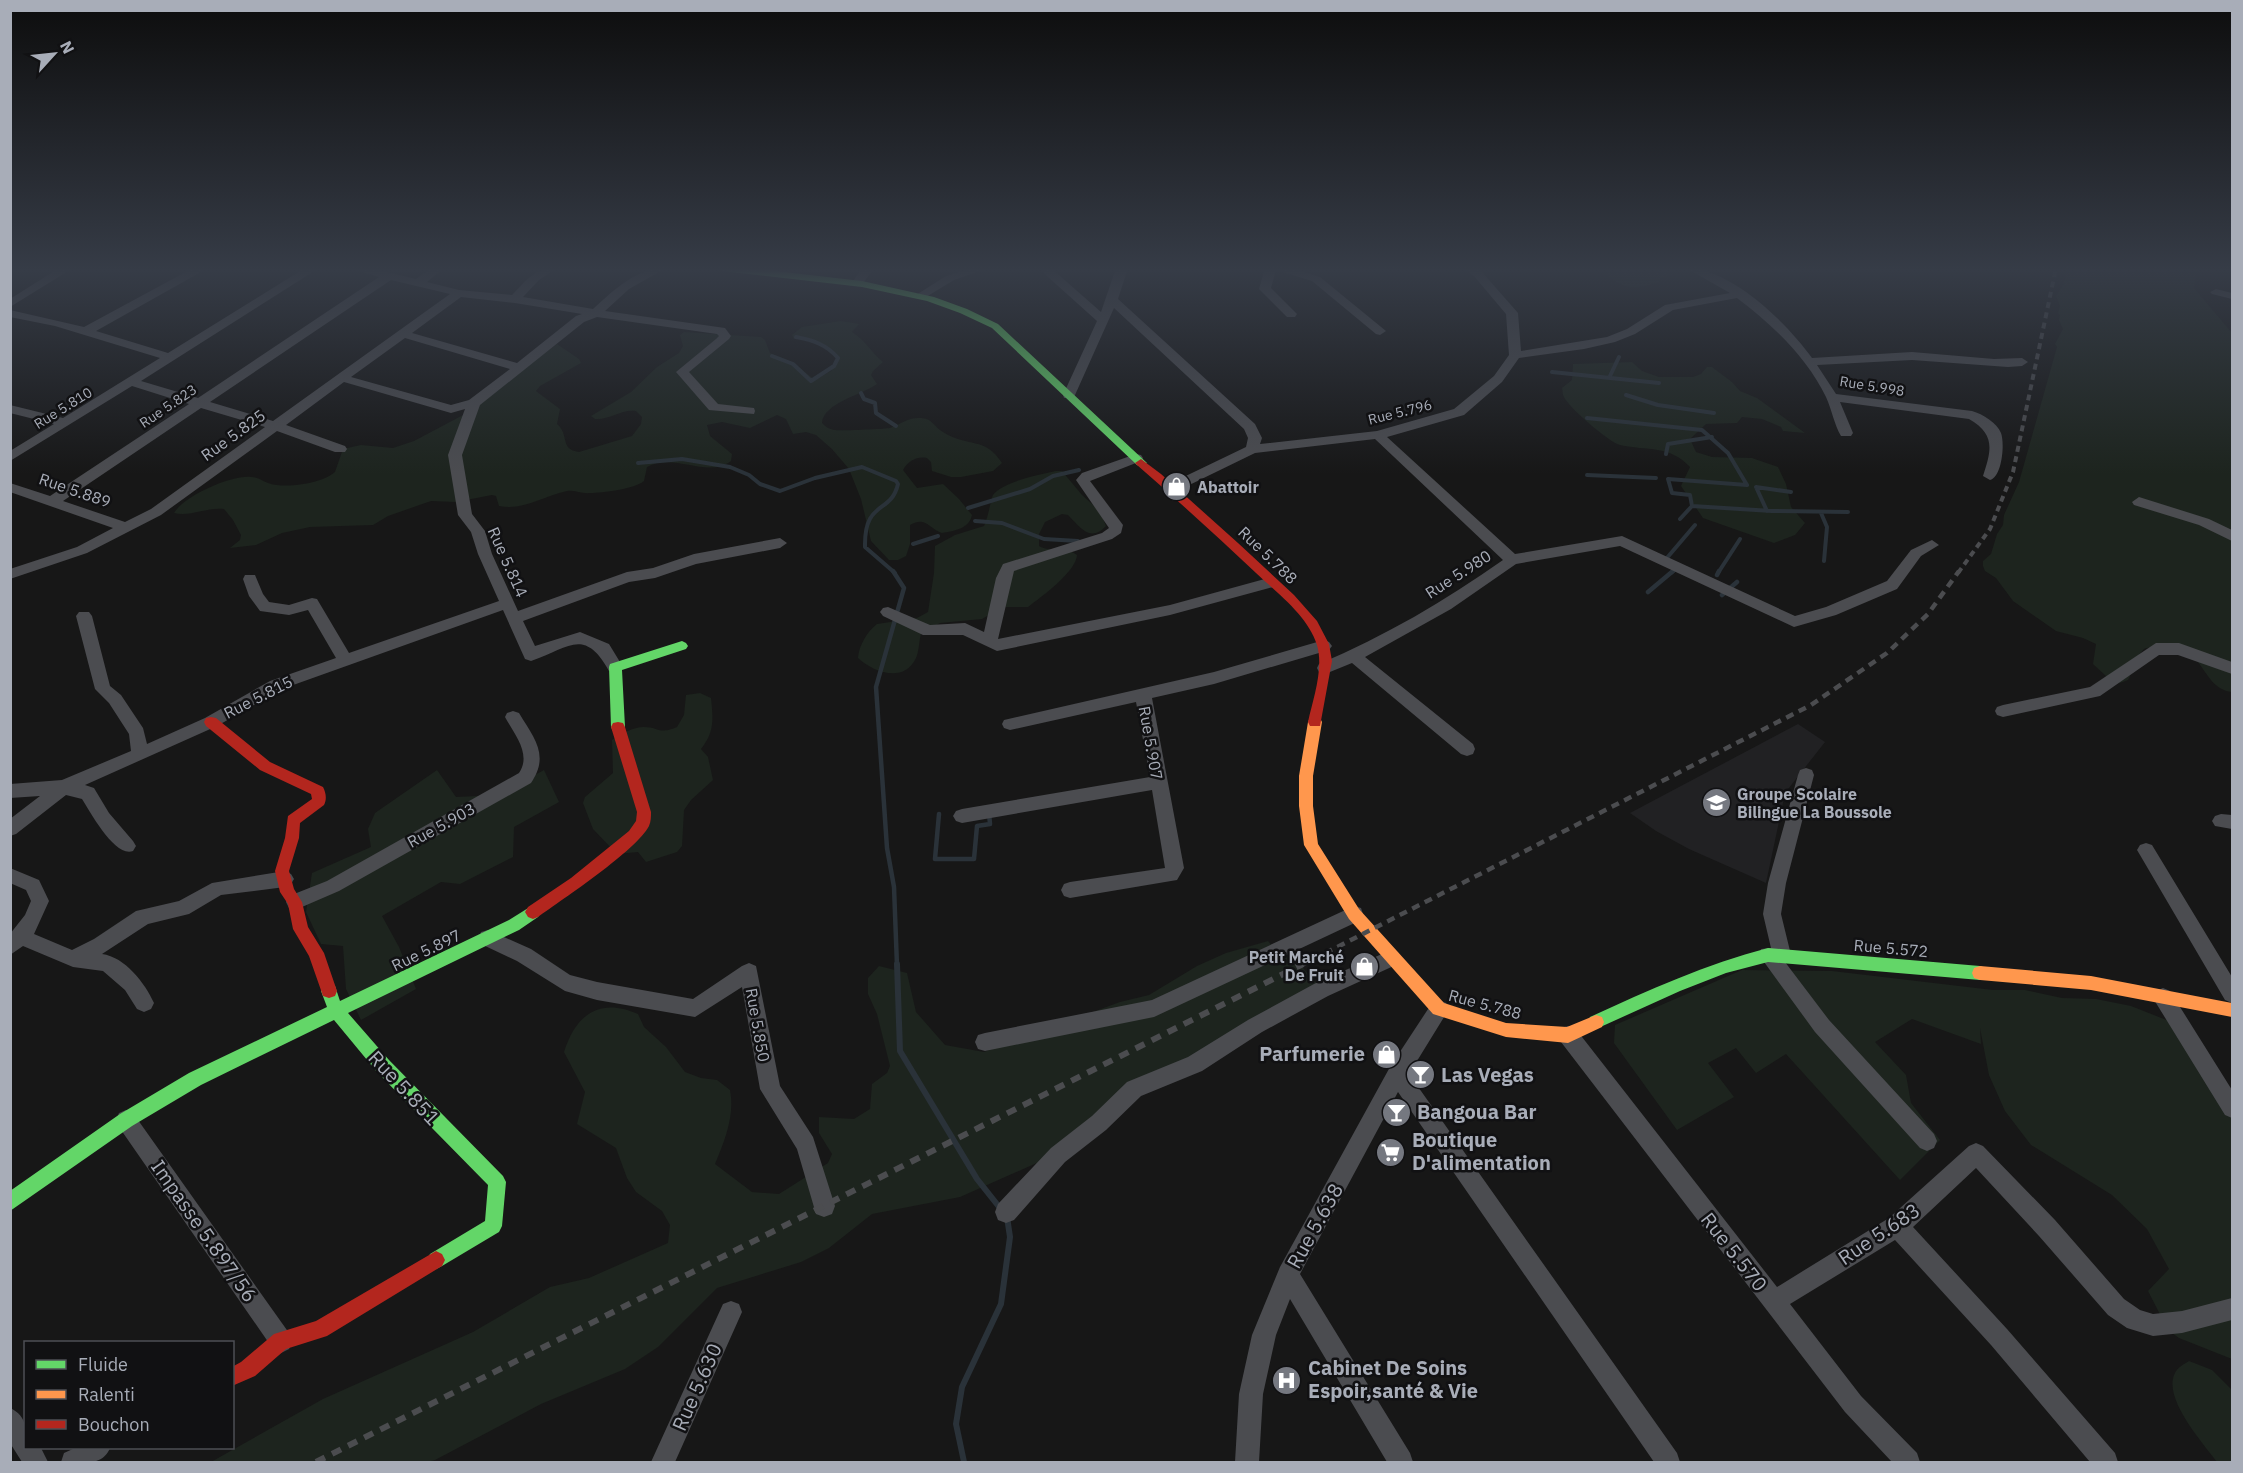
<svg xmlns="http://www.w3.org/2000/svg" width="2243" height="1473" viewBox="0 0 2243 1473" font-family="'IBM Plex Sans',sans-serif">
<rect width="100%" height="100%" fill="#171717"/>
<path fill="#212123" d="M1798,724l27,18 -40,51 -19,90 -77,-34 -33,-18 -26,-18z"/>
<path fill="#1d241e" d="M1671,268l2,4 -2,3 -10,3 -2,4c-33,11 -36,4 -62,-13z
M2061,268h136l-3,20 38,45v359c-18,-2 -24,-17 -34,-30 -6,-6 -47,-18 -54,-13 -6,6 -12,15 -18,22l4,5 -2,4 -8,3 -13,-6 -14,-13 3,-20 -13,-6 -27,-7 -43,-30 -17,-23 -11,-7 -2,-5v-5l8,-7 6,-20 6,-9 1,-10 15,-33 38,-135 -2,-3 8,-15 -4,-9 1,-5 -2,-2 2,-7 -4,-10 7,-11 3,-10z
M841,321l18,3 -7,8c14,9 18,19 31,30l-10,9 -2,4 6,9c-13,10 -54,19 -55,39 4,4 7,6 12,7 6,1 50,-1 56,-2 11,-4 18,-11 31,-10 11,0 13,9 22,14 25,16 42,4 59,31l-9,8 -32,6h-10l-19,-6 -1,-9 -4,-4c-10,-2 -19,3 -24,12l14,18 26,-4 16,15 13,16c-3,14 -18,16 -30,18 -14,-5 -16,-17 -32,-8v19l-4,12 -8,4h-9l-18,-19 -10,-42 -12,-30 -17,-20 -16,-14 -10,-3 -13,2 -7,-15 -9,-4 -27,13 -28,-6 -15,3 3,11 22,18 -1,7c-24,18 -57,-9 -84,6l-3,14c-9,8 -42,12 -54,12 -8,1 -15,-3 -23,-2 -24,5 -43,20 -68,15l-3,-10 -4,-1 -36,7 -25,-1 -43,15 -15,9 -63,2 -28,6 -26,12 -26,3 10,-8 1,-5 -8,-15 -9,-11c-17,-2 -34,8 -50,4 10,-17 57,-38 77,-36 7,0 11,4 17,6 17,6 53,1 67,-11l8,-23 18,-4 32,3 21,-7 51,-27 36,-30 56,-40 22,15 2,4 -41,23 -4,5 24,18 -3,15c13,11 2,25 22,28l53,-16 9,-12 1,-7 -6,-6c-15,-2 -26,9 -41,8l-4,-3 40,-24 26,-25 22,-14 4,-7 -3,-11 4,-3 77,5 4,3 5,13 22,9 23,18 16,-9 8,-11c-11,-15 -26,-23 -45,-21l-2,-4 10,-8z
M1632,362l10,9 17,6h34l8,-3 6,-7h5l20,15 8,9 17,7 48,35 -22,-2 -2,-4 -19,-8 -20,-2 -5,6 -31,1 -16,15 6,13 16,5 40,1 26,9 8,17 5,23 14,16 -10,12 -21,8 -71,-25 -22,-32 9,-19c-20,-22 -43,-16 -70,-22 -10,-2 -52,-38 -56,-48 -2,-3 -1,-6 -2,-9l10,-8 1,-16z
M1056,471h6l20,24 18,16 6,15c-16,17 -26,1 -38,-11l-6,-1 -17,8 -6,12v12c13,7 26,0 38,9 -1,17 -36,42 -49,52h-26l-20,12 -42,4 -19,11c-2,7 -2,18 -5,24 -12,26 -43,14 -58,0 1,-13 9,-26 19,-34l40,-6 11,-6 6,-39 1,-27 20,-11 29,-9c4,-8 7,-27 9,-31 9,-13 48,-21 63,-24z
M700,693l11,5c2,20 4,34 -10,51l7,8 5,23 -22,20 -7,10 -2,36 -5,6 -31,10 -8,-10 -21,2 -24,-25 -10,-26 2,-6 28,-24 -1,-33c9,-6 21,-13 32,-13 15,0 14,8 33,0l7,-12 2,-20z
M437,770l19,27 43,-2 45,-25 15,32 -45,25 -1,30 -53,27 -19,-2 -59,34 17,31 17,42 -55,31 -15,-31 -3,-43 -22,-2 -15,-32 6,-39 59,-26 -3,-18 7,-16z
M1268,941l12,14 8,-4 30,34 -205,115 -65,58 -88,39 -88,17 -43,34 -28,14 -84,26 -59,59 -33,22 -84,35 -106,56 -7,2h-217l112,-63 150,-67 77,-45 39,-9 79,-35 2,-18 -8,-14 -26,-19 -9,-14 -11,-30 -39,-24 8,-32 -21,-40c12,-38 36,-55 74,-38l6,13 22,20 19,25 16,6 16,2 13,10c5,25 -5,50 -15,74l37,28 27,2 49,-31 4,-9 -13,-21v-16l35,2 16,-10 2,-25 15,-11 3,-7 -13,-52 -9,-20v-16l11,-12 28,7 9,39 29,33 39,7 136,-50 29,-7 48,-29 29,-13z
M1742,970l90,1 161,19h32l37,8 34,1 35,7 38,15 38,63 25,24v251l-53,-21 -11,-8 -20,-39 21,-22 -22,-40 -35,-34 -81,-50 -26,-34 -16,-36 -9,-47 1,16 -69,-25 -37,23 31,33 5,28 29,37 -40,40 -114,-126 -30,19 -20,-25 -28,15 26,34 -57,33 -63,-87 1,-18z
M2189,1361l23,9 20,20v72h-15c-14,-19 -55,-64 -42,-89 2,-5 9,-9 14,-12z"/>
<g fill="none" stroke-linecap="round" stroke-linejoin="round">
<path stroke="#2a3239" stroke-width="4" d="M772,356l21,8 18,17 23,-15 4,-8c-11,-13 -25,-18 -42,-21
M1552,372l107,11
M1610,376l9,-19
M861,393l3,6 11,4 1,10 20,13
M1626,395l32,10 56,8
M1587,418l115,12 26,23 19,32
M1666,454l2,-10 44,-7
M638,463l44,-4 48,8 19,8 11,9 20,7 35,-13 47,-11 34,14 2,3c-7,31 -34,15 -33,63l30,26
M1587,475l69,3
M1756,487l35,5
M1756,487l11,24
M1692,506l80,5 76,1
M1692,506l-2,-11 -18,-2 -4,-14 79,6
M968,508l62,-19 23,-13 26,-6
M1821,513l6,14 -3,34
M1680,519l12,-13
M975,521l27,2 42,16 34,2
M913,544l25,-8
M1666,559l29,-34
M1671,573l6,-5
M1718,573l22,-34"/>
<path stroke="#2a3239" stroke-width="4.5" d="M893,571l11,17 -28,99 11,161 7,39 3,79
M1717,575l2,-4
M1648,592l25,-21
M1722,595l15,-13
M939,814l-4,45h39l3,-33 13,-2 -1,-11"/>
<path stroke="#2a3239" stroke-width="6" d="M897,964l3,87 77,128 23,29
M964,1462l-8,-38 6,-37 39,-83 9,-67 -3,-20"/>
<path fill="#4b4c50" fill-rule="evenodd" d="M59,268h14l-63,39v-8z
M193,268h15l-112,63 72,22 137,-85h14l-178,113 57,17 181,-121 -30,-9h21l46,11 15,-11h13l-17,14 32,8 53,5c15,-15 22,-27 45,-27l-18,12 -16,17 70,12c21,-19 43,-41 73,-41l-37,21 -24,22 120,17 6,8 -2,3 -40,33 29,32 36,4 1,3 -1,3 -45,-4 -33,-38 40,-33 3,-3 -2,-2 -120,-17 -13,5 -104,83 -18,50 10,59 13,17 7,23 26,57 109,-39 26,-4 41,-14 86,-16 7,5 -7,5 -84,16 -41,14 -26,4 -106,39 12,25 45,-14 29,12 14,23 -2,4h-12c-25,-45 -41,-22 -78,-10l-6,-2 -22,-49 -221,79 -65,37 -132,59 9,3 15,25 24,28 3,5 -3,5c-18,7 -42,-38 -51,-52l-16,-4 -50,39 -6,2v-17l30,-23 -30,2v-14l52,-4 69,-29 -2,-17 -20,-31 -14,-14 -19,-73 3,-4h10l3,4 18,70 11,9 22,33 4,16 58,-26 65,-37 66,-23 -28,-48 -19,5 -29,-4 -11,-15 -6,-17 2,-4h10l8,19 6,8 20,3 23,-7 5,1 32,54 150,-52 -21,-47 -7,-22 -13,-17 -10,-60 17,-46 -14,4 -107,-31 -58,43 59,21 2,3 -2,3h-10l-58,-21 -116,84 -74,38 -77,26v-10l67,-22 36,-19 -103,-36v-9l40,13 139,-92 -57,-18 -122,75v-10l44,-27 -44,-11v-8l53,13 97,-60 -105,-32 -45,-9v-7l74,17zM391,280l59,14 -177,127 -63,-19zM461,297l54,6 67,11 -6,2 -59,47 -105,-30zM405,338l105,31 -41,31 -18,5 -100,-28zM201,408l64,19 -114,82 -26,13 -62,-21z
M862,268h12l-13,18h-8l-2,-2z
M971,268h18l-35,12 -28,17 -4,2 -6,-4 30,-19z
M1038,268h13l50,44 15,-44h12l-10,31 137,125 7,14 -2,6 117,-13 77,-22 40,-33 15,-21 -3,-41 -32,-38 -12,-8h14l6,4 36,41 3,38 86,-14 20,-8 38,-24 65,-12 -44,-25c45,0 101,55 126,90l100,-6 82,7 28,-1 6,4 -6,4 -14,1 -96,-7 -95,5 19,29 136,17c11,3 25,12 29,22 4,11 1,44 -11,47l-7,-4c9,-27 12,-42 -14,-57l-129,-17 13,31 -2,3h-10c-7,-12 -9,-26 -15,-39 -19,-39 -54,-73 -89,-99l-64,12 -38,24 -20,8 -31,7 -65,9 -17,24 -38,33 -77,22 128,117 107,-18 173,80 31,-9 61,-26 24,-31 21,-10 7,5 -18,11 -24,33 -61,26 -42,12 -174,-81 -104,18 -65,45 -86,48 108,87 2,5 -2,5 -6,2 -6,-2 -109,-91 -27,11 -6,-2 -2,-4 2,-4c66,-28 126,-63 184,-104l-128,-121 -120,14 -78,38h-10l-2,-3 2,-3 79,-38 2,-9 -4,-9 -130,-121 -39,87 -1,3h-10l-1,-3 34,-74z
M1265,268h27l28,9 66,54 -6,4 -4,-1 -64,-53 -36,-11 -5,18 26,26 -2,3h-8l-28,-28z
M2216,289l16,4v6l-20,-5 -2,-2z
M1136,454l5,1 2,3 -2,3 -51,20 33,44 -2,8 -9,6 -98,32 -16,68 172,-34 102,-28 7,5 -2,4 -107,29 -173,36 -34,-16h-40l-40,-19 -3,-4 3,-4 5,-1 42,18 35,-2 19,9 12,-54 7,-14 99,-31 7,-5 -33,-48 6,-7z
M2139,497l70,22 23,11v11l-33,-16 -65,-20 -2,-3z
M1324,640l5,2 3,4 -3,4 -115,34 -62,14 32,170 -7,12 -107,18 -6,-2 -3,-6 3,-6 6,-2 95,-14 -13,-78 -190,33 -6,-2 -3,-5 3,-5 6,-2 188,-32 -14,-75 -126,28 -6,-2 -2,-4 2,-4 210,-48z
M2156,643h23l53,19v12l-54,-19h-19l-59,41 -97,21 -6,-2 -2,-4 2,-4 6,-2 87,-18z
M513,711l6,2c15,25 31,42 12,70l-192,108 -44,19 -6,-2 -3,-6 3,-6 38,-15 192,-108c13,-19 -5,-39 -14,-56l2,-4z
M1806,768l6,2 2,5 -28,108 -5,31 10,41 -2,6 -4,1 44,58 105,114 3,7 -3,7 -7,3 -7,-3 -105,-116 -56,-77 2,-6 10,-1 -8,-34 5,-31 30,-108 2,-5z
M2221,814l11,1v14l-17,-3 -3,-5 3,-5z
M2146,843l6,2 80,132v26l-7,-3 -85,-145 -3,-5 3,-5z
M10,868l29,12 10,21 -15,33 38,16 22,-11 42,-28 43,-10 33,-18 73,-12 6,3 3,5 -3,5 -6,3 -64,8 -32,19 -41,10 -46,30c23,3 43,29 52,49l-3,6 -7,3 -7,-3 -12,-19 -22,-19 -30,-4 -50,-21 -13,9v-21l15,-19 6,-14 -5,-11 -16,-7z
M1354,906l7,2 2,6 -2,6 -207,97 -169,34 -7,-2 -3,-7 3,-7 7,-2 167,-33z
M488,930l43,19 39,26 27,7 96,17 49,-33 7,-3 7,3 24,120 33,51 22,69 -3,8 -8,3 -8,-3 -19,-65 -37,-60 -18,-102 -47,30 -98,-17 -32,-9 -48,-30 -36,-17 -2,-6 2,-6z
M1391,950l7,2 2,6 -2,6 -70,32 -66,36 -60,39 -61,25 -35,34 -41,32 -51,58 -8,3 -8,-3 -3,-8 3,-8 53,-56 41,-32 35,-34 61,-25 60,-37 66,-36z
M2163,988l7,3 62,99v28l-7,-3 -69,-112 -3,-6 3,-6z
M1439,1000l7,3 3,6 -40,65 268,379 3,9h-26l-256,-370 -98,182 110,179 3,9h-26l-97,-163 -14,36 -13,59 -4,68h-24l4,-68 13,-59 28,-68 110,-200 42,-64z
M1568,1026l7,2 202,259 112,-69 80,-72 7,-3 7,3 72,74 69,79 16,11 13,4 29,-3 50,-13v22l-50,13 -29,3 -26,-8 -19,-13 -69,-79 -63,-68 -63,59 94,102 108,124 3,9h-28l-99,-117 -96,-105 -105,64 71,92 56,57 3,9h-28l-47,-50 -284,-370 -3,-7 3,-7z
M126,1110l7,3 156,220 4,8 -4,8 -8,4 -8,-4 -154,-222 -3,-7 3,-7z
M731,1301l8,3 3,8 -67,150h-24l72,-158z
M10,1408c18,8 16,23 16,40h15l7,14h-26l-12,-19z
M75,1448h35c-8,20 -31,14 -49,14l3,-9z"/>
<path fill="#63d668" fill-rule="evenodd" d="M717,268h32l113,13 72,16 33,12 31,15 149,139 -6,4 -4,-2 -145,-137 -32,-15 -33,-12 -65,-14 -140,-16z
M682,641l4,2 2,3 -2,3 -64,21 3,57 -2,4h-10l-2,-4 -2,-60 1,-3z
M533,905l5,2 3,5 -3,5 -19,13 -171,83 41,47 114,116 3,6 -4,44 -3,6 -57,34 -6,3 -6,-3 -3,-6 3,-6 55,-33 3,-36 -111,-113 -43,-52 -133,65 -69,41 -122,85v-20l110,-77 69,-41 138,-66 -6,-16 2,-5 6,-2 6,2 5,15 169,-81z
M1768,948l212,18 6,2 2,5 -2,5 -6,2 -212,-18 -42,11 -46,18 -84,38 -6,-2 -2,-5 2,-5c59,-27 116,-53 178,-69z"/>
<path fill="#ff974d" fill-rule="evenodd" d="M1315,717l5,1 2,4 -9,54v30l5,38 41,65 85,94 62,20 61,4 29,-12 6,2 2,5 -2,5 -34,16 -62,-6 -73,-23 -84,-95 -45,-74 -5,-39v-30l9,-54 2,-4z
M1980,966l111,10 141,27v14l-141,-27 -111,-10 -6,-2 -2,-5 2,-5z"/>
<path fill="#b3261e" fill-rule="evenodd" d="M1141,459l20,15 77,69 56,52 23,26 12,23 3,17 -12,65h-10l-2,-4c5,-23 16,-53 9,-77 -9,-29 -40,-52 -61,-72 -39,-37 -79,-73 -119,-108l-2,-2z
M211,717l5,1 54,44 53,25c3,6 4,12 1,18l-24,18 -1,15 -10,33 5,18 8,13 6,25 16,26 13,38 -2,5 -6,2 -6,-2 -14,-40 -16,-27 -5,-25 -8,-12 -5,-21 10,-33 3,-22 24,-17 -1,-5 -51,-24 -54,-44 -2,-4 2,-4z
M618,722l5,1 2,4 26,85c0,5 0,9 -2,14 -12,24 -86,73 -111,91l-5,2 -5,-2 -3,-5 3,-5 43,-29 58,-47 7,-10 1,-9 -26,-85 2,-4z
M436,1251l6,3 3,6 -3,6 -115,70 -41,13 -31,27 -23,10v-19l9,-5 33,-28 42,-13z"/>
<path stroke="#4b4c4f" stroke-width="4" stroke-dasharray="6 4.5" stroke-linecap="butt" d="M1958,573l32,-44 23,-57 43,-204"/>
<path stroke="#4b4c4f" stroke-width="4.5" stroke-dasharray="8 6" stroke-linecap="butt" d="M1300,966l511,-261 76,-52 41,-39 31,-43"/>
<path stroke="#4b4c4f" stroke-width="6" stroke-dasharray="10 8" stroke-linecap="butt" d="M316,1462l987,-498"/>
</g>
<linearGradient id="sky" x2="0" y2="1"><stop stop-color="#0d0d0d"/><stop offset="0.57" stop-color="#363c47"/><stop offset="1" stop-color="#363c47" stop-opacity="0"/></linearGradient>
<rect width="2243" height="474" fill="url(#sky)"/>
<defs>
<symbol id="shop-disc" viewBox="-11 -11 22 22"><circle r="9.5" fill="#757880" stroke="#111113"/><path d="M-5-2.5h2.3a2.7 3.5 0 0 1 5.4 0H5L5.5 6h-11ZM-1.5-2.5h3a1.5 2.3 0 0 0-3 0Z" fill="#fff"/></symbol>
<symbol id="school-disc" viewBox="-11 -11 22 22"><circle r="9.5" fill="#757880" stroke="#111113"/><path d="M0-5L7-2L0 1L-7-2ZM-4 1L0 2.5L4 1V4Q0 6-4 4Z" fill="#fff"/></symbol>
<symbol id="bar-disc" viewBox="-11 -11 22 22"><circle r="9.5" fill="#757880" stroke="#111113"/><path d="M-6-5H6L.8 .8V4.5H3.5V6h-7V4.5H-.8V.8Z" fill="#fff"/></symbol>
<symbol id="supermarket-disc" viewBox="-11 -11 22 22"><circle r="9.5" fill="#757880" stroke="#111113"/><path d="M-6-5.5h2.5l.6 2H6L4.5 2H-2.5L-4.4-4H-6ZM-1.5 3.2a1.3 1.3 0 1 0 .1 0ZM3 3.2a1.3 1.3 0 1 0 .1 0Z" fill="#fff"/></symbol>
<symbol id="hospital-disc" viewBox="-11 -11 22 22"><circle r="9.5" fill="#757880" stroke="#111113"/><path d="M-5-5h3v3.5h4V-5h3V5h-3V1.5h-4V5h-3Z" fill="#fff"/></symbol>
</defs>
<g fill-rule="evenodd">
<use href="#shop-disc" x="1160" y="470" width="33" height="33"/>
<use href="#school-disc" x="1700" y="786" width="33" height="33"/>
<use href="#shop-disc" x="1348" y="950" width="33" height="33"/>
<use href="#shop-disc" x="1370" y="1038" width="33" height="33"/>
<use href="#bar-disc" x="1404" y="1058" width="33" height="33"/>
<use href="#bar-disc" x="1380" y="1096" width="33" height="33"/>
<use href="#supermarket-disc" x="1374" y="1136" width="33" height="33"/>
<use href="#hospital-disc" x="1270" y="1364" width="33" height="33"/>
</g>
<g text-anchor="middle" stroke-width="5" stroke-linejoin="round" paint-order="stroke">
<g font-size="14" fill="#a8adb8" stroke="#111113">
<text transform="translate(1872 386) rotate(9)" y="5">Rue 5.998</text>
<text transform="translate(168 406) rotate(-34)" y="5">Rue 5.823</text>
<text transform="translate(63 408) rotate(-32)" y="5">Rue 5.810</text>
<text transform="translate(1400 412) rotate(-14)" y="5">Rue 5.796</text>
</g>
<g font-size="16" fill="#a8adb8" stroke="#111113">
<text transform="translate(233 435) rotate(-36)" y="6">Rue 5.825</text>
<text transform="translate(75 490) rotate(19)" y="6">Rue 5.889</text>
<text transform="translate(1268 555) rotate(44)" y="6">Rue 5.788</text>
<text transform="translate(508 562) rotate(66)" y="6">Rue 5.814</text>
<text transform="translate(1458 574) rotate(-33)" y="6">Rue 5.980</text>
<text transform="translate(258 697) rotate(-27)" y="6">Rue 5.815</text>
<text transform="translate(1151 743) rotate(80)" y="6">Rue 5.907</text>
<text transform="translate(441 825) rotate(-29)" y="6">Rue 5.903</text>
<text transform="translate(1891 948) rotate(5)" y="6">Rue 5.572</text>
<text transform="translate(426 950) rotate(-26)" y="6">Rue 5.897</text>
<text transform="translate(1485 1004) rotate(15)" y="6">Rue 5.788</text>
<text transform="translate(758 1025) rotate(80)" y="6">Rue 5.850</text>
</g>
<g font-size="16" font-weight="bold" fill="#a8adb8" stroke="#111113" text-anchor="start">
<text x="1197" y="493">Abattoir</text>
<text x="1737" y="800">Groupe Scolaire<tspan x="1737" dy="18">Bilingue La Boussole</tspan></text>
<text x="1344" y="963" text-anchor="end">Petit Marché<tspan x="1344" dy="18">De Fruit</tspan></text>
</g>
<g font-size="20" font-weight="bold" fill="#a8adb8" stroke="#111113" text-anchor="start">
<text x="1365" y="1061" text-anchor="end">Parfumerie</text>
<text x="1441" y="1082">Las Vegas</text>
<text x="1417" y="1119">Bangoua Bar</text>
<text x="1412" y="1147">Boutique<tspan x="1412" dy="23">D'alimentation</tspan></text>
<text x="1308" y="1375">Cabinet De Soins<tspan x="1308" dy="23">Espoir,santé &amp; Vie</tspan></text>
</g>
<g font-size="20" fill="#a8adb8" stroke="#111113">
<text transform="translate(404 1088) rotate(47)" y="7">Rue 5.851</text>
<text transform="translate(1315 1226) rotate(-61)" y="7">Rue 5.638</text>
<text transform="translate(204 1231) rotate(55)" y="7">Impasse 5.897/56</text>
<text transform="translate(1879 1234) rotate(-34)" y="7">Rue 5.683</text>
<text transform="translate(1734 1252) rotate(52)" y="7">Rue 5.570</text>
<text transform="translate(697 1387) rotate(-66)" y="7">Rue 5.630</text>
</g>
</g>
<rect width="2243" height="1473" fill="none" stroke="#a8adb8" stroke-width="24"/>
<rect x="24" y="1341" width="210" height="108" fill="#111113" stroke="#4d4f55" stroke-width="1.5"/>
<rect x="36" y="1360" width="30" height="9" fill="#63d668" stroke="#4d4f55" stroke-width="1.5"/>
<text x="78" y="1371" font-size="18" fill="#a8adb8">Fluide</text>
<rect x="36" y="1390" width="30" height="9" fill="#ff974d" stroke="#4d4f55" stroke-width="1.5"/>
<text x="78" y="1401" font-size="18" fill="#a8adb8">Ralenti</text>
<rect x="36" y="1420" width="30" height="9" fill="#b3261e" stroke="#4d4f55" stroke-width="1.5"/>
<text x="78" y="1431" font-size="18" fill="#a8adb8">Bouchon</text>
<g transform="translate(54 54) rotate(63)" stroke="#111113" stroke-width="4.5" paint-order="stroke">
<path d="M0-4.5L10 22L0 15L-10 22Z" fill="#a8adb8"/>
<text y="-9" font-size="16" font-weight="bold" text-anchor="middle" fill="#a8adb8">N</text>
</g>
</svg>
